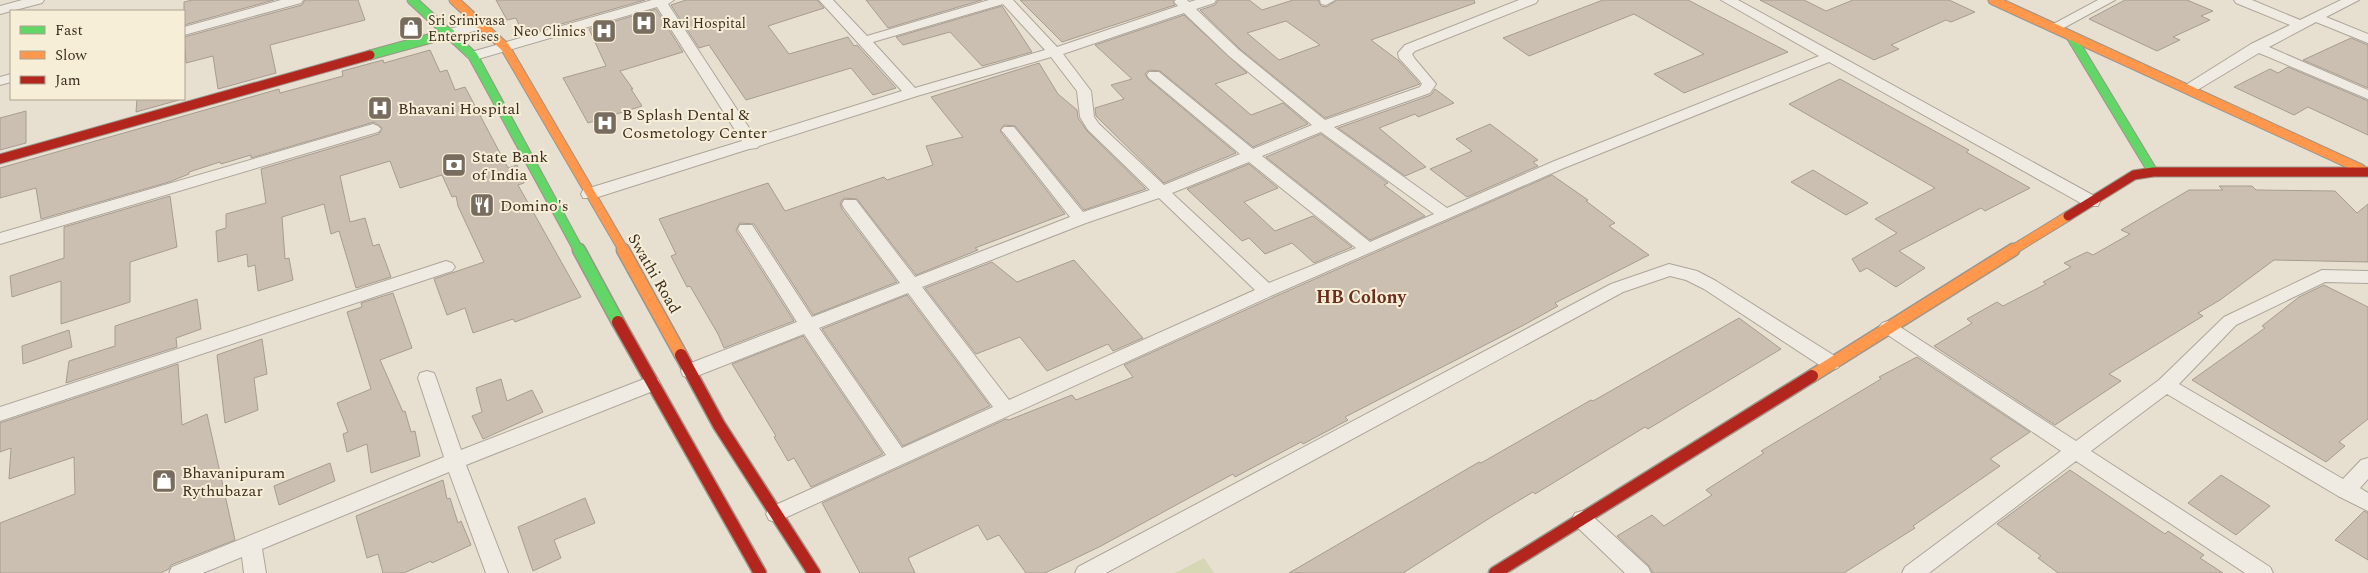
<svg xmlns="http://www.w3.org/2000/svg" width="2368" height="573" viewBox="0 0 2368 573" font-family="Spectral,serif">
<rect width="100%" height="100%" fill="#e7e0d1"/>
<path fill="#d6d7b3" d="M1204,558l10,15h-39z"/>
<path fill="#cbbfb2" stroke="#a89c90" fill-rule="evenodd" d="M192,0h82l-90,25v-23z
M305,0h53l7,20 -95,25 6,28 -58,16 -5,-33 -27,7 -2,-26 118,-32z
M496,0h149l-122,35 -7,-17 -9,2z
M686,0h131l7,8 -56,18 21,28 59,-17 6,9 3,-1 39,43 -23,7 -22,-27 -105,32 -37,-55 -10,3 -28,-43z
M866,0h116l-94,28z
M1020,0h153l2,5 -113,37z
M1218,0h31l13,10 31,-10h25l3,6 5,1 11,-7h137l1,3 -104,37 28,21 21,23 -95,34 -85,-69 -40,-39 15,-5zM1286,21l34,24 -41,15 -32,-27z
M1603,0h85l100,52 -104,41 -30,-19 50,-20 -70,-40 -105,42 -26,-18z
M1760,0h44l22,11 27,-11h96l26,12 -24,10 -5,-2 -55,25 8,4 -25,11z
M2125,0h62l26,11 -12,5 9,4 -37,17 7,3 -23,11 -68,-32z
M1002,6l30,46 -50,14 -32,-34 -47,13 -7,-8z
M656,9l27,43 -63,19 13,18h-2l11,17 -54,17 -25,-45 43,-12 -17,-37z
M1184,15l63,58 -32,11 36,31 32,-12 25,21 -55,23 -93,-76 -11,-1 -4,4 3,5 88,74 -72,30 -68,-67 -1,-8 29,-9 -13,-14 21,-6 -37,-34z
M2351,38l17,7v43l-65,-28z
M430,50l10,22 7,-2 8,20 10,-3 43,81 9,-3 7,18 -6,2 63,112 -66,25 -2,-3 -40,14 -8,-25 -18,7 -13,-36 50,-17 -26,-56 -2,-10 -4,1 -10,-22 -42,13 -10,-27 -50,15 10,46 15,-4 8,28 6,-2 12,33 -35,11 -17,-57 -8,3 -7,-30 -42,13 3,42 4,-1 4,22 -35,11 -3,-26 -7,2 -1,-13 -29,8 -2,-31 10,-3v-14l40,-11 -5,-34 118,-35 3,-6 -8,-6 -123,36v-3l-30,9 -1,-2 -31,10v2l-20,8 -128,37 -5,-31 -36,10v-30l279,-79 1,4 63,-17 -1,-5 41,-11 1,3z
M1039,63l19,31 19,16 1,8 9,13 59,58 -62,21 -69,-84 -11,-1 -4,6 65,83 -90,34 3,2 -62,25 -59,-76 -13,-1 -4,5 2,6 55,73 -84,33 -59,-91 -14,-1 -4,7 58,91 -70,27 -6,-14 -28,-48 -3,1 -16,-31 5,-2 -17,-35 109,-36 17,28 99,-34 3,3 46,-15 -7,-19 37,-9 -32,-40z
M2288,67l80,34v34l-60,-28 -14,8 -60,-28 36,-18 8,4z
M1840,79l129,71 -3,2 64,36 -45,23 -4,-3 -82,43 26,17 -29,19 -29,-19 -7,4 -8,-13 45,-26 -22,-14 60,-31 -146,-84z
M1435,89l19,14 -36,14 -3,-3 -36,14 47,39 -21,9 -67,-48 93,-33z
M137,99h42v1l-43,12z
M26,111v32l-26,7v-32z
M1490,124l48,36 -5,2 5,4 -71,31 -37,-28 42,-18 -16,-12z
M1321,134l67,49 -4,2 41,31 -55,24 -104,-83z
M1249,164l29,24 -34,14 31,29 38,-15 39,31 -38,16 -22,-20 -27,11 -16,-16 -7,3 -55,-52z
M1813,170l55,33 -22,12 -55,-33z
M1552,175l36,25 -2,1 29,22 -6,3 40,29 -94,48 3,3 -36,20 -177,91 3,3 -45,24 -2,-2 -66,35 -2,-3 -132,72 -56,27h-19l-27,-38 -12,5 -9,-15 -70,33 7,15h-55l-38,-70 184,-84 3,1 63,-25 4,5 57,-23 -9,-12 150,-68z
M2219,186h33l4,4 79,1 22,22 11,-9v58l-94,-2 -54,40 -22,13 5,3 -94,58 12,7 -66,44 -121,-79 38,-23 -5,-4 30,-17 6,4 43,-22 -3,-2 28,-15 -7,-4 23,-11 6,3 37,-21 -9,-4 68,-40h34z
M170,196l7,51 -47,15v40l-69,22v-43l-49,16 -2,-21 54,-18v-31z
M1074,260l69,78 -30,13 -5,-7 -61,27 -27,-34 -44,17 -51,-66 67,-26 25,20z
M2324,285l44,22v112l-29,23 6,4 -19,16 -134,-82 73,-52 -3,-2 37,-29z
M393,293l19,55 -32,12 23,52 2,-1 6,21 4,-1 5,25 -49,17 -4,-29 -20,8 -4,-18 5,-2 -11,-29 34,-14 -24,-77 15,-5 -1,-4z
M907,295l83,111 -87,40 -81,-117z
M197,299l4,30 -25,9 1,9 -111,36 3,-22 46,-15v-20z
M1739,318l42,31 -133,80 -3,-2 -110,67 -2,-2 -40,24 -90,57h-114l190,-111 2,1 110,-63 2,1z
M69,330l3,17 -49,17 -1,-18z
M803,336l80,118 -72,33 -17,-29 -6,3 -14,-24 2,-1 -44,-72z
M262,339l5,35 -13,4 4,32 -33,13 -8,-68z
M1917,357l113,75 -40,27 10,7 -87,60 2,2 -71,45h-191l-4,-7 -32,-30 35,-21 12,11 48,-31 -6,-5 58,-37 -3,-2 120,-72 -2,-2z
M178,364l4,61 25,-11 28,126 -64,25 -2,4 -9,4h-160v-50l75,-29 -1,-37 -65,22 2,-31 -11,4v-29z
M501,379l6,22 25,-11 11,22 -60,27 -11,-23 10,-4 -6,-24z
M330,463l5,18 -56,24 -5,-19z
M2070,470l95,64 3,-3 36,24 -4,3 23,15h-165l-20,-15 3,-2 -44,-32z
M2221,475l49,31 -34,29 -48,-32z
M443,480l4,19 3,-1 8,25 3,-2 10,24 -39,18 -1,-2 -27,12h-21l-5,-19 -11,4 -11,-42z
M585,498l10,25 -41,17 7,18 -28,13 -15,-44z
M2364,511l4,2v47l-33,-20z"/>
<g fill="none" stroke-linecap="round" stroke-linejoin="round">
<defs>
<path id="street" d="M22,0h22l-2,3 -42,11v-8z
M281,0h22l-2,3 -117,32v-8z
M652,0h22l-6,4 87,133 147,-46 -83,-91h14l34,36 122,-36h24l44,47 121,-41 -4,-4 2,-2h11l2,2 7,-2h20l-2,3 -18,6 43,41 86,70 95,-33 2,-3 -2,-3 -21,-23 -1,-5 7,-8 114,-45h19l-2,3 -121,48 -3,3 3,5 21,25 -6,9 -96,34 113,81 105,-46 267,-106 -98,-56h17l360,198 2,4 -2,4h-12l-257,-144 -265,106 -291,127 -497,227 -7,-2 -3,-6 3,-6 117,-53 -82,-121 -107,42 -7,2 -7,-2 -2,-5 2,-5 114,-44 -59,-93 2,-4h12l60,92 88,-34 -56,-75 -2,-4 2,-4h12l59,77 155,-60 -66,-84 -3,-3 3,-3h10l69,85 67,-22 -62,-60 -8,-13 -3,-26 -26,-34 -134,39 -158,50 -2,2 -8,1 -154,49h-12l-2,-4 2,-4 159,-49 -85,-134 -179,52 -5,1 -7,-4 2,-3zM1003,4l42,46 -130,38 -42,-46zM1184,13l45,43 83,69 -59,24 -94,-77h-10l-2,3 2,3 91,76 -76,31 -65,-61 -5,-7 -3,-26 -28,-37zM1321,132l113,82 -64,28 -108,-86zM1249,162l107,86 -87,35 -97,-90zM1159,198l96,92 -246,110 -87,-113 164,-64zM908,293l85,114 -91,41 -83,-120z
M1320,0h15l-9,5 -5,-1z
M2098,0h17l-57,31 -5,1 -7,-4z
M2234,0h18l48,20 41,-20h18l-33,17 42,17v9l-52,-21 -47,25 99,43v9l-109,-46 -65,39h-10l-2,-3 2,-3 67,-42 39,-19 -54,-22z
M482,21l7,4 -2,3 -37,9 -7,-4 2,-3z
M11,74v8l-11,3v-8z
M373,124l5,2 3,3 -3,3 -378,112v-11z
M446,261l6,2 3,4 -3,4 -452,150v-14z
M1669,264l28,7 19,10 122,77 2,5 -2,5 -7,2 -7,-2 -120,-79 -18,-9 -16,-4 -47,16 -517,281h-31l3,-6 533,-283z
M2322,270l46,1v12l-43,-1 -89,43 -57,59 164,95 18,-19 7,-2v21l-8,9 8,5v18l-30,-15 -171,-102 -76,57 179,116 3,6h-28l-169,-112 -147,112h-27l3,-6 156,-116 -179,-120 -3,-4 3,-4 6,-2 6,2 182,118 83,-61 65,-63z
M427,371l7,2 2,5 25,72 183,-71 7,-2 7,2 2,5 -2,5 -192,76 42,108h-22l-37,-101 -187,77 4,24h-22l-2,-16 -39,16h-34l3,-6 272,-110 -26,-79 2,-5z
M1582,511l7,2 59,54 3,6h-26l-50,-48 -3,-6 3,-6z"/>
<path id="fast-far1" d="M412,0l61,56 106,195
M2072,38l81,134
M370,55l80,-22"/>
<path id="fast" d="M579,250l39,72"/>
<path id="slow-far1" d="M454,0l51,47 119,204
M1993,0l368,169
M2011,251l57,-35"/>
<path id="slow" d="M623,250l58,105
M1812,376l201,-126"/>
<path id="jam-far1" d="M0,159l370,-104
M2068,216l66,-41 19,-3h215"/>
<path id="jam" d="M618,322l142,251
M681,355l38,70 95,148
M1495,573l317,-197"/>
</defs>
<use href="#street" stroke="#ada599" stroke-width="2"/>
<use href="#fast-far1" stroke="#9c958a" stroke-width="11"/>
<use href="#fast" stroke="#9c958a" stroke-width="15"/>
<use href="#slow-far1" stroke="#9c958a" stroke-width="11"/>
<use href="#slow" stroke="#9c958a" stroke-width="15"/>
<use href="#jam-far1" stroke="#9c958a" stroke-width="11"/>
<use href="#jam" stroke="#9c958a" stroke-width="15"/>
<use href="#street" fill="#efebe3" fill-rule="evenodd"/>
<use href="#fast-far1" stroke="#63d668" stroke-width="9"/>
<use href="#fast" stroke="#63d668" stroke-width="12"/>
<use href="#slow-far1" stroke="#ff974d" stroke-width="9"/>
<use href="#slow" stroke="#ff974d" stroke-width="12"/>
<use href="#jam-far1" stroke="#b3261e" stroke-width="9"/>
<use href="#jam" stroke="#b3261e" stroke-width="12"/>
</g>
<defs>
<symbol id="hospital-square" viewBox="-11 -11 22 22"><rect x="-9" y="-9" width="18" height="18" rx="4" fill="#786c5e" stroke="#f7eed8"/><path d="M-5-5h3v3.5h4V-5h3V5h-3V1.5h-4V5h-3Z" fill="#fff"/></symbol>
<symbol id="shop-square" viewBox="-11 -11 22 22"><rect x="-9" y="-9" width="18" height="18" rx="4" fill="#786c5e" stroke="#f7eed8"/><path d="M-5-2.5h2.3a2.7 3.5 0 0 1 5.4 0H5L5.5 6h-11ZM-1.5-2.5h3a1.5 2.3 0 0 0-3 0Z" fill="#fff"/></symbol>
<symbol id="bank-square" viewBox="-11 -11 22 22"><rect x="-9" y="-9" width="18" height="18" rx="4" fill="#786c5e" stroke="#f7eed8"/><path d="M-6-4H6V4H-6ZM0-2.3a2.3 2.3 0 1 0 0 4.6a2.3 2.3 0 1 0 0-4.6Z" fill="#fff"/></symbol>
<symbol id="restaurant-square" viewBox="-11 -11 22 22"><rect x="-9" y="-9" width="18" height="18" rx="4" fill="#786c5e" stroke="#f7eed8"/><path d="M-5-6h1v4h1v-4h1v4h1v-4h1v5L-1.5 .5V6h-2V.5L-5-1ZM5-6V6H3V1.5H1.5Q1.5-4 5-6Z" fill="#fff"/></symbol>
</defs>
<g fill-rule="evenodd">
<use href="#hospital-square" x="630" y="9" width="28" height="28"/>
<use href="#shop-square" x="397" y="14" width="28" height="28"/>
<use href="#hospital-square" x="590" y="17" width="28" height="28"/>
<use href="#hospital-square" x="366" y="94" width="28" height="28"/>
<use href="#hospital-square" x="591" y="109" width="28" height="28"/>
<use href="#bank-square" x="440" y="151" width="28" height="28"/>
<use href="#restaurant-square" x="468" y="191" width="28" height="28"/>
<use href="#shop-square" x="150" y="467" width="28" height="28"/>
</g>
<g text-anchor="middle" stroke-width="4" stroke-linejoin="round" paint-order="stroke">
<g font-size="14" fill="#3d2e20" stroke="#f7eed8" text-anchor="start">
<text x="428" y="25">Sri Srinivasa<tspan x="428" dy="16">Enterprises</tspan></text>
<text x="662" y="28">Ravi Hospital</text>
<text x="586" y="36" text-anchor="end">Neo Clinics</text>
</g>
<g font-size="16" fill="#3d2e20" stroke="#f7eed8" text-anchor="start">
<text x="398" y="114">Bhavani Hospital</text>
<text x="622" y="120">B Splash Dental &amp;<tspan x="622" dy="18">Cosmetology Center</tspan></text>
<text x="472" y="162">State Bank<tspan x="472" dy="18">of India</tspan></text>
<text x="500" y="211">Domino's</text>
<text x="182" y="478">Bhavanipuram<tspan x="182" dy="18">Rythubazar</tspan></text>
</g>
<g font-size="16" fill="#3d2e20" stroke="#f7eed8">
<text transform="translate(655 273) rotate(60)" y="6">Swathi Road</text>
</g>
<g font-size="18" font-weight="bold" fill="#6b2e1e" stroke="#f7eed8">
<text x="1361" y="303">HB Colony</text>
</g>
</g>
<rect x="10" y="10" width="175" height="90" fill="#f7eed8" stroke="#ada18e"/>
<rect x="20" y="26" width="25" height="8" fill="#63d668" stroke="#ada18e"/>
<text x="55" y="35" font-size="15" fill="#3d2e20">Fast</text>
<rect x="20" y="51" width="25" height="8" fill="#ff974d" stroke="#ada18e"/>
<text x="55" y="60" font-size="15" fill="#3d2e20">Slow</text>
<rect x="20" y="76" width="25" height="8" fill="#b3261e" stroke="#ada18e"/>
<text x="55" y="85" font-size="15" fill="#3d2e20">Jam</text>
</svg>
